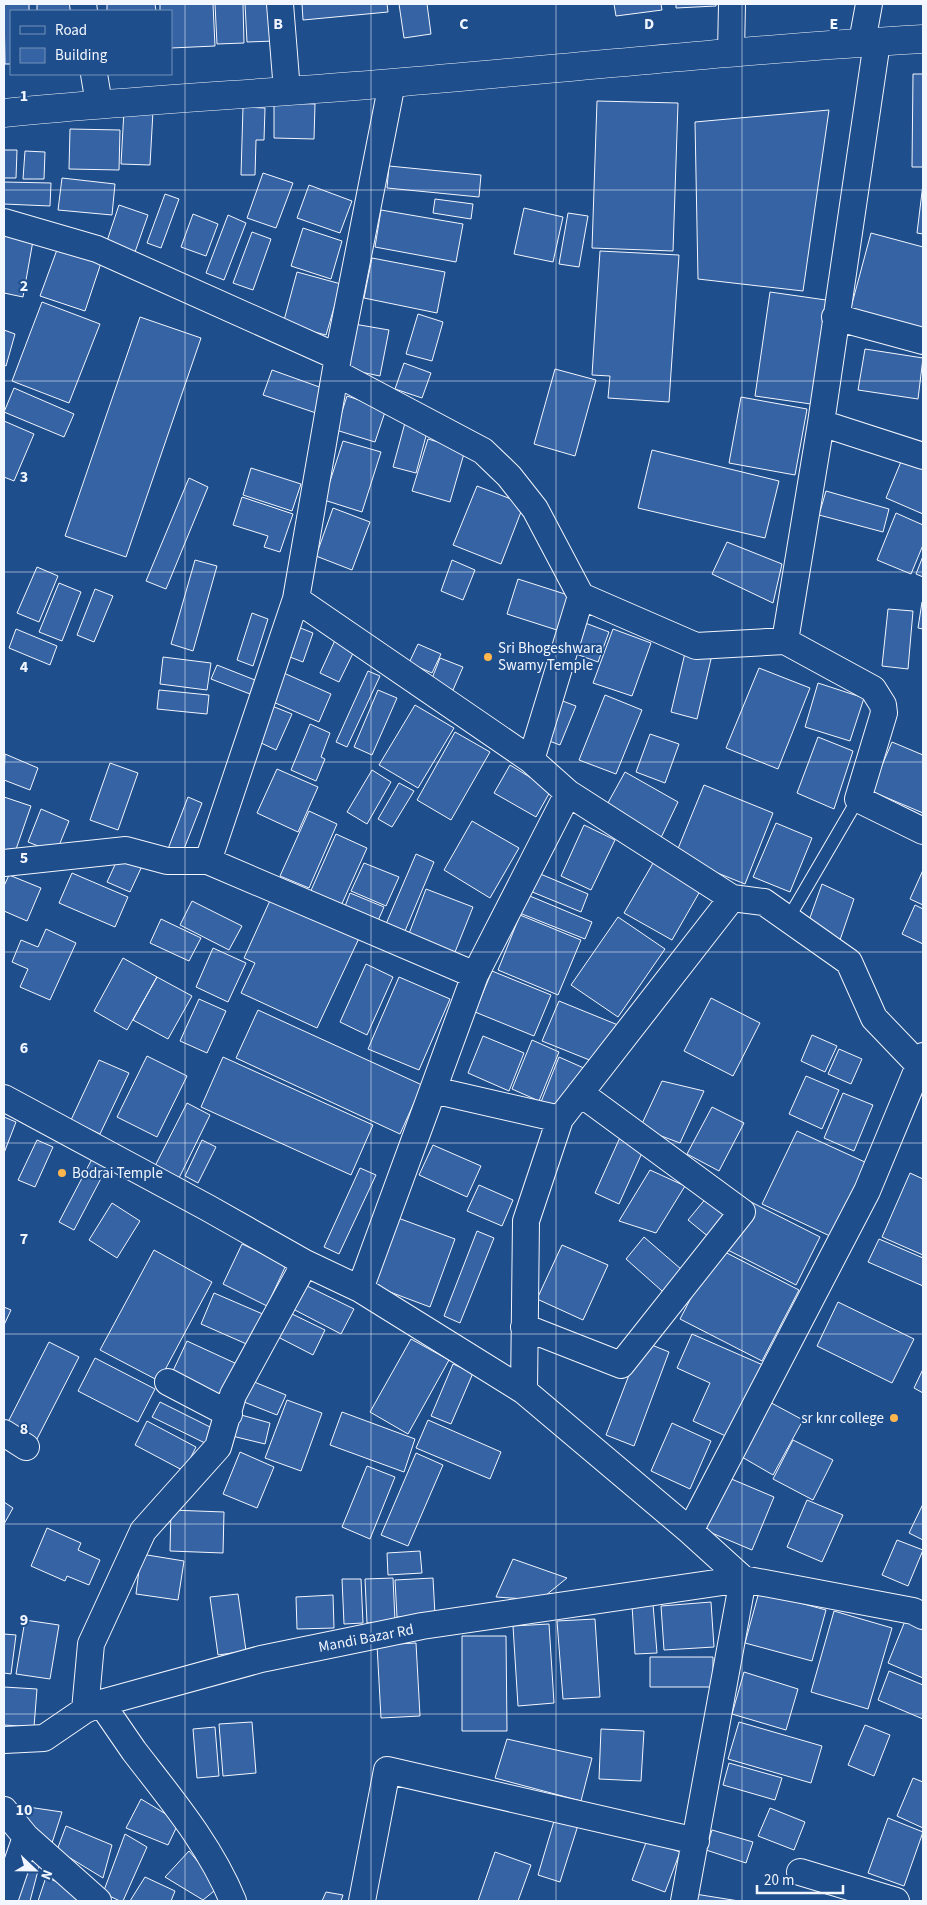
<svg xmlns="http://www.w3.org/2000/svg" width="927" height="1905" viewBox="0 0 927 1905" font-family="'Source Sans 3',sans-serif">
<rect width="100%" height="100%" fill="#1f4e8c"/>
<path fill="#3563a3" stroke="#f2f6ff" d="M4,4h25v7h-18v53h-6z
M37,4h34v7h-34z
M107,4h48l1,7h-49z
M160,4h53l2,42 -44,2v-37h-11z
M215,4h28l1,39 -27,1z
M245,4h29l1,37 -28,1z
M302,4h85l1,8 -85,8z
M399,4h28l4,30 -27,4z
M614,4h47l1,6 -46,6z
M676,4h40v2l-40,2z
M913,74h10v93h-11z
M597,101l81,2 -5,148 -81,-3z
M274,103l41,1 -1,35 -40,-1z
M243,107l22,1 -1,32h-8l-1,35h-14z
M124,110l29,1 -3,54 -29,-1z
M829,110l-26,181 -105,-12 -3,-157z
M70,129l50,1 -1,40 -50,-1z
M4,150h13l-1,28h-12z
M25,151l20,1 -1,27h-21z
M389,166l92,9 -2,22 -92,-9z
M263,173l30,10 -17,45 -29,-10z
M62,178l53,6 -3,31 -54,-5z
M4,182l47,1 -1,23 -46,-2z
M923,184v50l-6,-1z
M309,185l43,16 -12,32 -43,-15z
M165,194l14,5 -18,49 -14,-5z
M435,199l38,5 -2,15 -38,-6z
M119,205l29,10 -13,37 -28,-11z
M524,208l39,9 -10,45 -39,-8z
M381,210l82,14 -7,38 -81,-15z
M568,213l20,3 -9,51 -20,-3z
M193,214l25,10 -12,32 -25,-9z
M228,215l18,8 -22,57 -18,-7z
M303,228l39,13 -11,38 -40,-13z
M4,230l30,5 -11,62 -19,-4z
M252,232l19,7 -18,51 -20,-7z
M871,233l52,14v79l-2,9 -72,-20z
M58,247l43,16 -16,48 -45,-15z
M600,251l79,4 -10,147 -61,-4 2,-22 -18,-1z
M372,258l73,14 -8,41 -73,-15z
M297,272l44,12 -15,51 -43,-11z
M770,292l56,8 -15,104 -56,-8z
M42,302l58,22 -31,79 -57,-22z
M418,314l25,8 -11,39 -26,-7z
M140,317l61,21 -75,219 -61,-21z
M354,324l35,6 -9,46 -34,-7z
M4,330l11,4 -9,32 -2,-1z
M865,349l58,9 -5,41 -60,-9z
M404,363l27,10 -9,25 -27,-9z
M555,369l41,11 -21,76 -41,-12z
M272,370l53,19 -9,24 -53,-18z
M14,388l60,26 -10,23 -60,-25z
M347,396l39,13 -11,33 -39,-12z
M741,397l66,12 -12,66 -66,-12z
M406,419l23,6 -13,48 -23,-6z
M4,421l30,13 -20,47 -10,-4z
M428,439l37,11 -15,52 -38,-11z
M343,441l38,11 -19,60 -38,-12z
M652,450l127,31 -14,57 -127,-30z
M905,452l18,8v54l-37,-16z
M251,468l50,16 -9,27 -49,-16z
M189,478l19,9 -42,102 -20,-8z
M477,486l47,18 -23,60 -48,-19z
M826,491l63,18 -6,23 -64,-17z
M242,497l51,17 -13,38 -16,-5 4,-11 -35,-11z
M333,508l37,14 -18,48 -36,-14z
M896,513l27,12v20l-12,29 -34,-14z
M727,542l55,22 -9,39 -61,-29z
M923,556v21l-7,-3z
M195,560l22,6 -24,85 -22,-7z
M452,560l23,10 -12,30 -22,-9z
M37,567l21,9 -19,46 -22,-9z
M518,579l53,17 -11,35 -53,-17z
M59,583l22,9 -19,49 -23,-9z
M95,589l18,7 -19,46 -17,-7z
M922,602h1v27l-5,-1z
M888,609l25,2 -5,58 -26,-3z
M252,613l16,6 -15,47 -16,-6z
M580,621l29,11 -11,30 -30,-11z
M293,625l20,8 -10,29 -21,-8z
M16,629l41,17 -7,19 -41,-17z
M613,629l38,14 -19,53 -39,-13z
M336,638l20,9 -17,35 -19,-9z
M418,644l23,10 -9,19 -23,-10z
M685,653l26,6 -14,60 -26,-7z
M163,657l48,6 -4,27 -47,-6z
M440,658l23,9 -10,23 -22,-9z
M217,665l38,15 -5,14 -39,-15z
M759,668l51,20 -32,81 -52,-21z
M277,670l54,24 -12,28 -55,-24z
M368,671l12,5 -33,71 -11,-5z
M818,683l46,15 -14,43 -45,-14z
M159,690l50,5 -2,19 -50,-5z
M378,690l19,8 -25,57 -18,-8z
M605,695l37,15 -26,64 -37,-14z
M560,700l16,6 -16,39 -16,-6z
M415,705l39,23 -36,60 -39,-23z
M272,706l20,8 -16,36 -19,-9z
M310,724l20,9 -9,24 4,2 -9,22 -25,-11z
M455,732l35,20 -39,68 -34,-20z
M650,734l29,10 -14,39 -29,-11z
M818,737l35,14 -19,58 -37,-16z
M892,742l31,13v58l-52,-22z
M5,754l33,14 -8,22 -26,-10z
M110,763l28,10 -20,57 -28,-10z
M510,765l41,25 -15,27 -42,-24z
M277,769l41,18 -20,45 -41,-19z
M372,770l19,12 -24,42 -20,-12z
M625,772l53,30 -20,42 -54,-34z
M399,783l15,8 -22,36 -14,-8z
M704,785l69,28 -28,71 -70,-28z
M4,797l27,9 -18,52 -9,-3z
M188,797l14,6 -20,51 -14,-5z
M41,809l28,12 -13,32 -28,-11z
M309,811l28,13 -28,64 -29,-12z
M472,821l47,27 -29,50 -46,-28z
M776,823l36,15 -22,54 -37,-15z
M584,825l31,15 -24,50 -30,-14z
M336,834l31,14 -27,60 -31,-13z
M120,854l23,10 -13,28 -23,-10z
M416,854l18,8 -29,69 -19,-7z
M656,858l47,28 -31,54 -48,-27z
M364,863l35,14 -13,29 -35,-15z
M923,870v35l-13,-6z
M72,873l56,24 -13,30 -56,-24z
M538,873l50,21 -7,18 -51,-21z
M9,875l32,13 -14,33 -23,-10v-25z
M822,884l32,15 -15,44 -32,-17z
M426,889l47,18 -20,50 -46,-18z
M350,893l34,14 -7,16 -33,-14z
M273,894l88,40 -44,94 -76,-35 14,-30 -11,-5z
M525,894l67,28 -7,17 -68,-27z
M192,901l50,25 -13,24 -49,-25z
M915,905l8,4v35l-21,-10z
M520,915l61,25 -23,55 -60,-25z
M618,917l47,32 -47,68 -47,-32z
M161,919l40,19 -12,23 -39,-18z
M46,929l30,14 -26,57 -30,-13 8,-18 -16,-7 9,-22 17,7z
M213,948l33,15 -18,39 -32,-15z
M123,958l34,19 -30,53 -33,-19z
M366,964l27,13 -26,58 -27,-13z
M492,971l59,24 -17,41 -59,-24z
M157,977l35,19 -24,43 -35,-19z
M399,977l51,22 -31,71 -51,-21z
M711,998l49,25 -27,53 -49,-25z
M199,999l27,12 -19,42 -27,-12z
M559,1001l59,24 -16,40 -60,-24z
M258,1010l164,75 -22,49 -164,-76z
M812,1035l25,11 -12,26 -24,-11z
M483,1036l41,17 -15,38 -41,-18z
M532,1040l27,12 -20,49 -27,-12z
M839,1049l23,10 -11,25 -23,-10z
M147,1056l40,20 -30,61 -40,-20z
M223,1057l150,68 -22,50 -150,-68z
M559,1057l36,16 -33,38 -21,-9z
M99,1060l30,13 -29,61 -29,-14z
M806,1076l33,14 -17,39 -33,-15z
M662,1081l42,10 -24,52 -40,-15z
M843,1093l30,12 -19,46 -30,-13z
M187,1103l23,12 -31,63 -24,-12z
M712,1107l32,16 -25,48 -32,-17z
M4,1117l12,5 -12,31z
M797,1131l70,32 -35,74 -70,-33z
M622,1133l24,11 -27,60 -24,-11z
M37,1140l16,7 -18,40 -17,-7z
M202,1140l14,7 -18,36 -13,-7z
M433,1145l48,21 -14,31 -48,-22z
M92,1159l15,8 -33,63 -15,-8z
M360,1168l16,7 -37,79 -15,-7z
M650,1170l35,16 -29,47 -37,-12z
M910,1173l13,6v76l-41,-18z
M479,1185l34,15 -11,26 -35,-15z
M712,1191l26,22 -23,29 -27,-22z
M749,1201l71,36 -24,48 -72,-37z
M112,1203l28,18 -23,37 -28,-18z
M398,1218l57,21 -25,68 -56,-21z
M477,1231l17,7 -34,85 -16,-7z
M644,1237l45,39 -19,22 -44,-39z
M879,1239l44,19v28l-55,-24z
M242,1244l44,21 -19,41 -44,-22z
M562,1245l46,20 -25,55 -46,-21z
M717,1248l82,42 -37,71 -82,-42z
M154,1250l58,32 -53,99 -59,-31z
M305,1285l49,24 -13,25 -48,-25z
M214,1293l51,22 -14,31 -50,-22z
M838,1302l76,37 -22,44 -75,-37z
M4,1307l7,3 -7,15z
M290,1313l35,17 -12,25 -35,-18z
M692,1334l71,31 -33,73 -37,-17 17,-38 -33,-15z
M411,1339l38,21 -41,74 -38,-22z
M187,1341l50,23 -15,33 -50,-24z
M642,1341l27,11 -35,94 -28,-11z
M49,1342l30,15 -42,82 -30,-15z
M95,1358l60,31 -17,33 -60,-31z
M453,1364l20,9 -22,51 -20,-8z
M923,1369v24l-9,-5z
M247,1379l39,16 -9,20 -38,-15z
M764,1399l39,21 -30,55 -38,-22z
M287,1400l35,13 -21,58 -36,-13z
M160,1402l56,28 -7,15 -57,-28z
M342,1412l73,27 -11,33 -74,-27z
M234,1413l36,10 -5,21 -37,-9z
M428,1420l73,32 -11,27 -74,-31z
M147,1421l49,26 -12,24 -49,-26z
M672,1423l39,18 -21,48 -39,-18z
M793,1440l40,20 -20,40 -40,-21z
M240,1452l34,15 -17,41 -34,-14z
M416,1453l27,12 -35,81 -27,-11z
M367,1466l28,11 -25,62 -28,-12z
M722,1475l52,22 -22,53 -52,-22z
M807,1500l36,15 -21,47 -35,-15z
M4,1502l9,6 -9,16z
M923,1504v36l-14,-7z
M171,1510l53,2 -1,41 -53,-2z
M47,1528l34,15 -3,7 22,10 -11,25 -22,-9 -2,5 -34,-15z
M897,1540l26,10 -15,36 -26,-11z
M420,1551l2,22 -34,2 -1,-22z
M141,1554l43,7 -6,39 -42,-6z
M513,1559l54,19 -27,22 -44,-3z
M393,1578l2,43 -28,2 -2,-44z
M433,1578l2,37 -38,2 -2,-37z
M342,1579h19l2,44 -19,1z
M759,1592l67,18 -14,51 -67,-18z
M238,1594l8,57 -28,4 -8,-58z
M333,1595l1,33 -37,1 -1,-32z
M711,1602l3,45 -50,3 -3,-44z
M653,1604l4,49 -22,1 -3,-49z
M834,1611l58,17 -24,81 -57,-17z
M595,1619l5,78 -37,2 -6,-78z
M25,1620l34,5 -9,54 -34,-5z
M905,1621l18,7v50l-35,-15z
M549,1624l5,79 -36,3 -5,-80z
M4,1634l12,1 -5,39 -7,-1z
M462,1636h44l1,95h-45z
M416,1643l4,73 -39,2 -4,-73z
M650,1657h63v30h-63z
M889,1671l34,14v34l-45,-19z
M744,1672l54,17 -12,41 -54,-16z
M4,1687l33,2 -3,38 -30,-2z
M252,1722l4,51 -33,3 -4,-52z
M739,1722l83,24 -11,37 -83,-24z
M865,1725l25,10 -16,41 -26,-11z
M215,1727l4,49 -22,2 -4,-49z
M601,1729l43,2 -3,50 -42,-2z
M507,1739l85,19 -11,43 -86,-23z
M729,1763l53,15 -7,22 -52,-15z
M913,1778l10,4v46l-26,-12z
M141,1799l38,23 -11,23 -42,-17z
M28,1807l34,5 -10,31 -30,-21z
M770,1808l35,14 -11,28 -36,-14z
M557,1811l23,8 -20,63 -22,-7z
M888,1818l35,14 -19,54 -36,-13z
M66,1826l46,19 -9,33 -46,-28z
M712,1830l41,12 -7,21 -40,-13z
M125,1834l22,13 -24,54h-3l-17,-8z
M647,1840l33,12 -15,40 -33,-12z
M189,1851l30,36 -16,13 -38,-23z
M495,1852l36,13 -13,36h-40z
M26,1858l14,5 -10,38h-19z
M46,1877l35,16 -3,8h-40z
M145,1877l30,14 -4,10h-41z
M326,1892l17,3 -2,6h-19z
M695,1894l44,7h-45z"/>
<g fill="none" stroke-linecap="round" stroke-linejoin="round">
<defs>
<path id="service" d="M788,919l70,-120"/>
<path id="minor" d="M83,4l1,7
M280,4l7,87
M862,42l7,-38
M731,52l1,-48
M94,74l5,30
M4,222l93,27 241,108
M835,317l88,24
M336,373l147,78 26,25 26,33 46,87 115,50 89,-5 88,48 10,16 1,8 -26,86 65,32
M821,423l102,33
M296,599l235,161 37,33 -93,182 -115,314
M785,641l36,-218 56,-381
M531,760l50,-164
M568,793l164,105 32,4 85,60 25,56 45,47
M208,861l88,-262 42,-242 54,-274
M4,863l122,-13 41,11h41l267,114
M433,1090l127,29
M4,1098l204,110 97,55 55,26 164,102 166,140 53,48 170,32 10,5
M524,1327l97,38 121,-153 -162,-119
M168,1382l61,32
M524,1391l2,-170 34,-102 172,-221
M4,1433l22,14
M690,1531l177,-340 56,-135
M101,1703c11,16 22,32 33,48 37,48 76,94 99,150
M85,1710l6,-66 52,-113 75,-84 15,-52 72,-132
M4,1740l40,-2 41,-28 16,-7 160,-44 161,-33 321,-47
M4,1810l22,27 72,64
M800,1872l96,29
M4,1901l22,-64
M362,1901l25,-131 309,71
M684,1901l59,-322"/>
<path id="trunk" d="M4,113c129,-13 259,-19 388,-30 177,-15 354,-34 531,-44"/>
</defs>
<use href="#service" stroke="#f2f6ff" stroke-width="14"/>
<use href="#minor" stroke="#f2f6ff" stroke-width="28"/>
<use href="#trunk" stroke="#f2f6ff" stroke-width="29"/>
<use href="#service" stroke="#1f4e8c" stroke-width="12"/>
<use href="#minor" stroke="#1f4e8c" stroke-width="26"/>
<use href="#trunk" stroke="#1f4e8c" stroke-width="28"/>
</g>
<path fill="none" stroke="#f2f6ff" stroke-width="1" stroke-opacity="0.55" d="M185,4v1897M371,4v1897M556,4v1897M742,4v1897M4,190h919M4,381h919M4,572h919M4,762h919M4,952h919M4,1143h919M4,1334h919M4,1524h919M4,1714h919"/>
<g fill="#ffb74d" stroke="#1f4e8c" stroke-width="2">
<circle cx="488" cy="657" r="5"/>
<circle cx="62" cy="1173" r="5"/>
<circle cx="894" cy="1418" r="5"/>
</g>
<g text-anchor="middle" stroke-width="4" stroke-linejoin="round" paint-order="stroke">
<g font-size="15" fill="#f2f6ff" stroke="#1f4e8c" text-anchor="start">
<text x="498" y="653">Sri Bhogeshwara<tspan x="498" dy="17">Swamy Temple</tspan></text>
<text x="72" y="1178">Bodrai Temple</text>
<text x="884" y="1423" text-anchor="end">sr knr college</text>
</g>
<g font-size="15" fill="#f2f6ff" stroke="#1f4e8c">
<text transform="translate(366 1638) rotate(-11)" y="5">Mandi Bazar Rd</text>
</g>
</g>
<g font-size="16" text-anchor="middle" font-weight="bold" fill="#f2f6ff" stroke="#1f4e8c" stroke-width="4" stroke-linejoin="round" paint-order="stroke">
<text x="278" y="29">B</text>
<text x="464" y="29">C</text>
<text x="649" y="29">D</text>
<text x="834" y="29">E</text>
<text x="24" y="101">1</text>
<text x="24" y="291">2</text>
<text x="24" y="482">3</text>
<text x="24" y="672">4</text>
<text x="24" y="863">5</text>
<text x="24" y="1053">6</text>
<text x="24" y="1244">7</text>
<text x="24" y="1434">8</text>
<text x="24" y="1625">9</text>
<text x="24" y="1815">10</text>
</g>
<rect width="927" height="1905" fill="none" stroke="#f2f6ff" stroke-width="10"/>
<rect x="10" y="10" width="162" height="65" fill="#1f4e8c" stroke="#7391ba"/>
<rect x="20" y="26" width="25" height="8" fill="#1f4e8c" stroke="#7391ba"/>
<text x="55" y="35" font-size="15" fill="#f2f6ff">Road</text>
<rect x="20" y="48" width="25" height="15" fill="#3563a3" stroke="#7391ba"/>
<text x="55" y="60" font-size="15" fill="#f2f6ff">Building</text>
<g transform="translate(35 1870) rotate(112)" stroke="#1f4e8c" stroke-width="4" paint-order="stroke">
<path d="M0-4L9 19L0 12L-9 19Z" fill="#f2f6ff"/>
<text y="-8" font-size="14" font-weight="bold" text-anchor="middle" fill="#f2f6ff">N</text>
</g>
<path d="M757 1885v8h86v-8" fill="none" stroke="#f2f6ff" stroke-width="2.5"/>
<text x="764" y="1885" font-size="15" fill="#f2f6ff" stroke="#1f4e8c" stroke-width="4" paint-order="stroke">20 m</text>
</svg>
